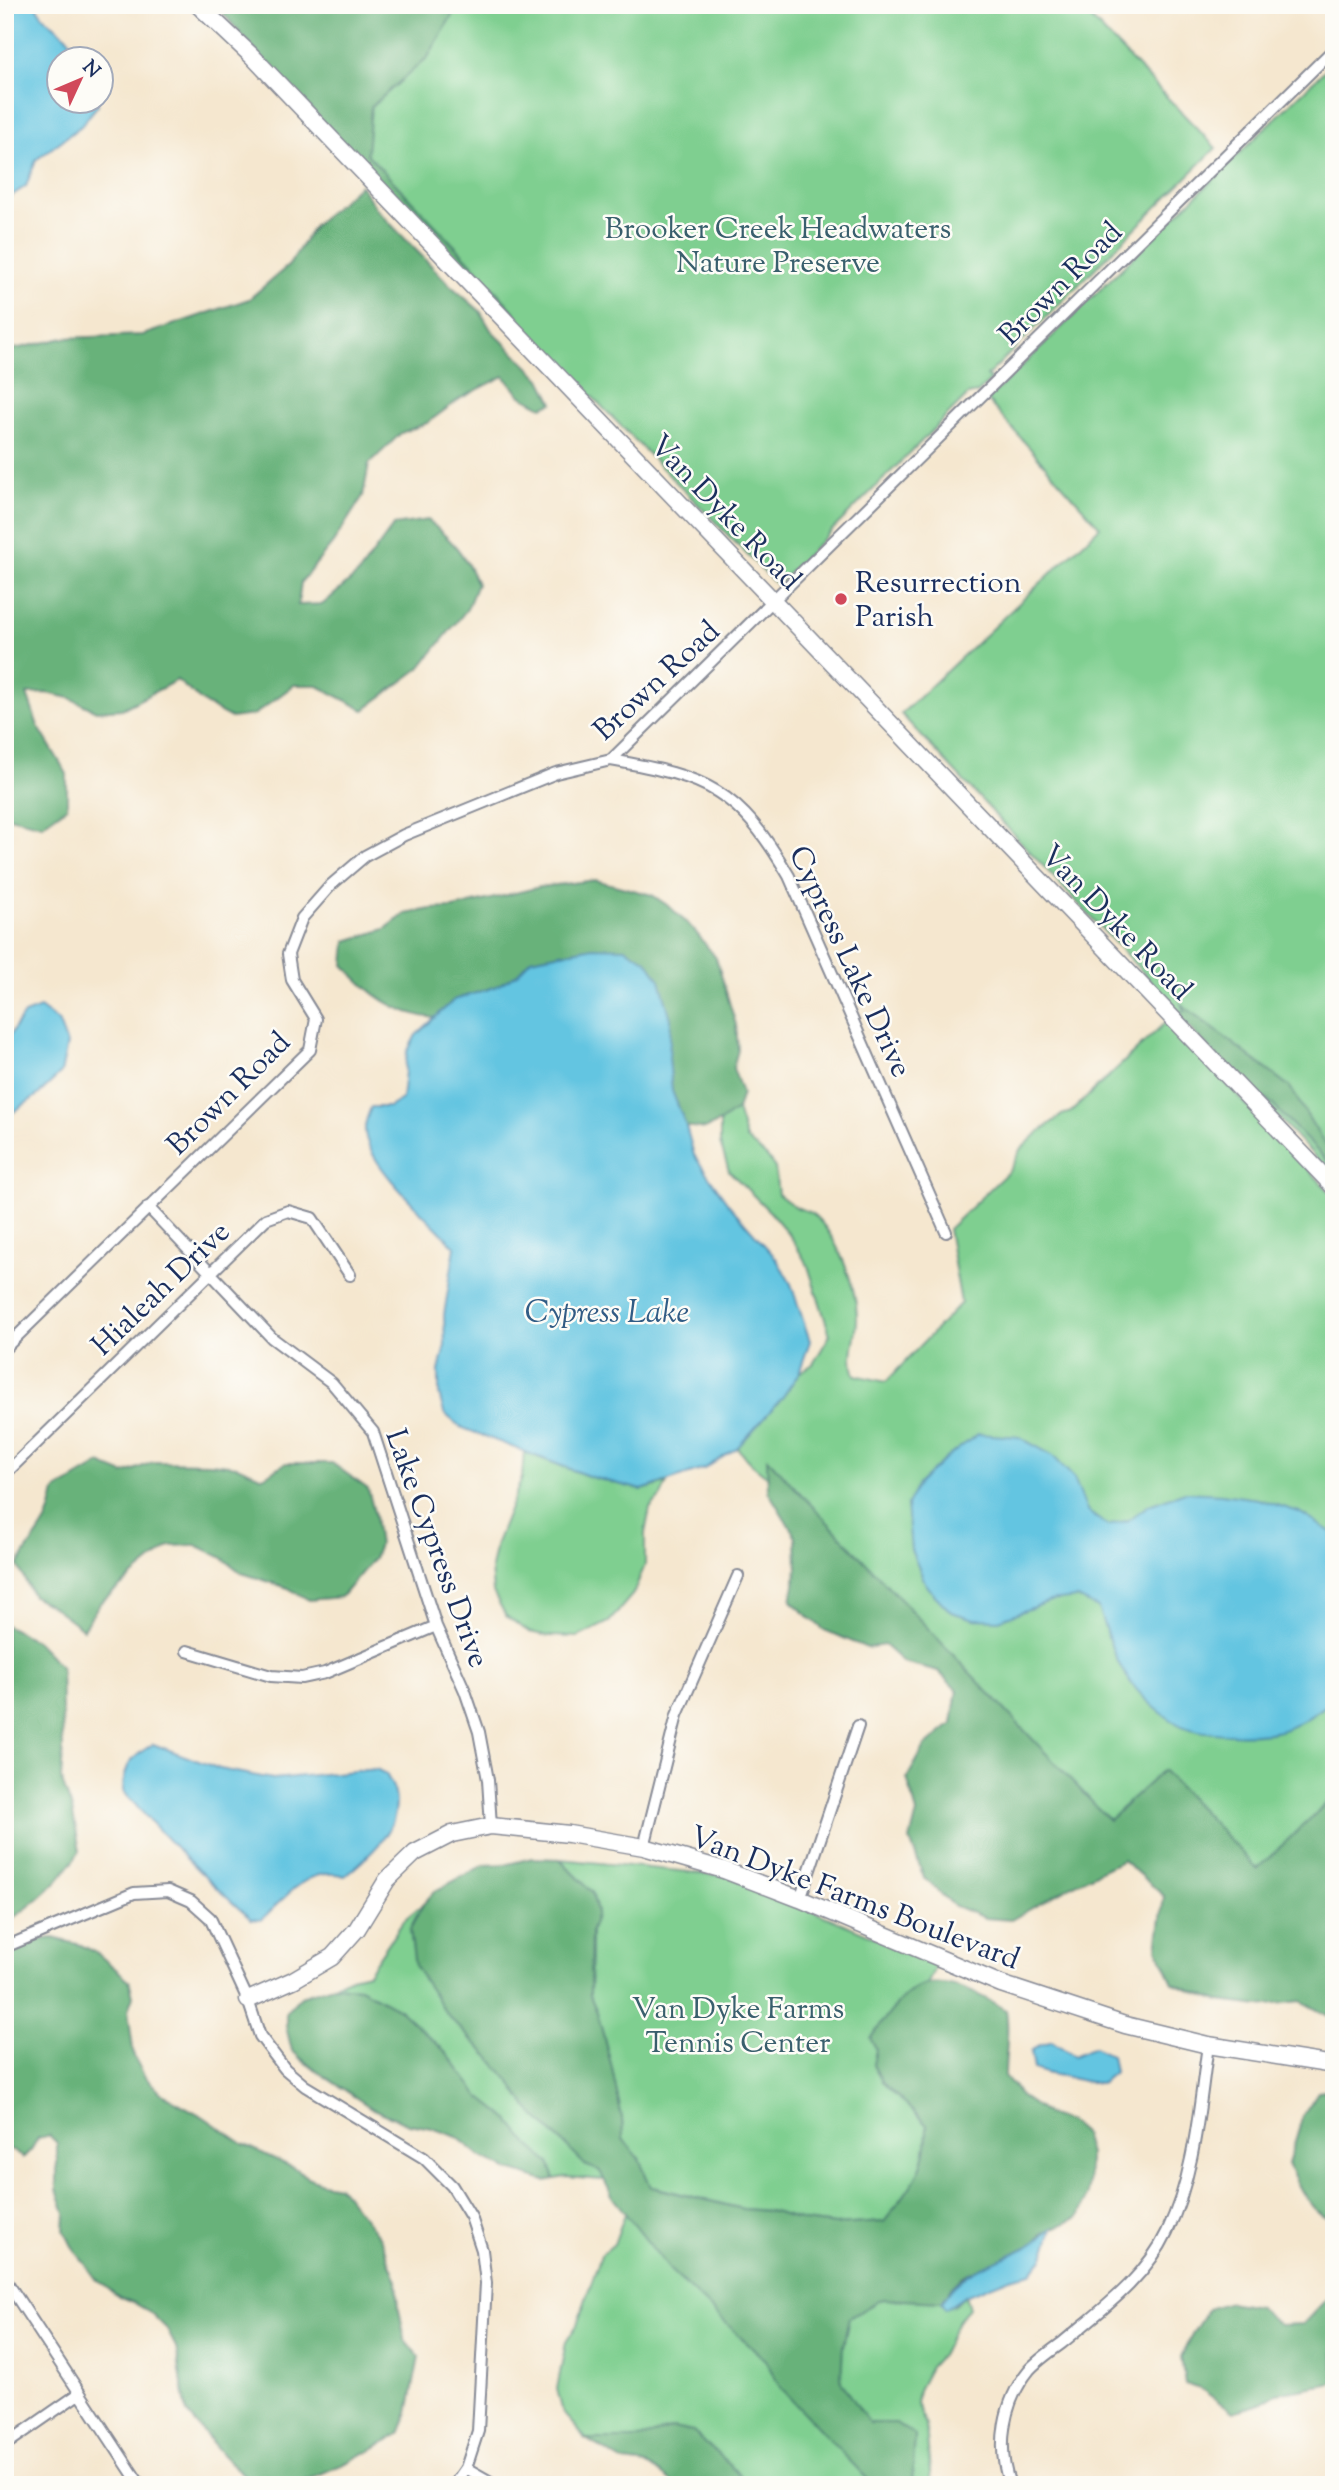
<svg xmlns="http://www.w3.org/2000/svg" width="1339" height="2490" viewBox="0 0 1339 2490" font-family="'Sorts Mill Goudy',serif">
<rect width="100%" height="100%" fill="#fdfcf7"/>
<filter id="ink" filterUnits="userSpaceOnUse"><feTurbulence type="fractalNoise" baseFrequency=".0143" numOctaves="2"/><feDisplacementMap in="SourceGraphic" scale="14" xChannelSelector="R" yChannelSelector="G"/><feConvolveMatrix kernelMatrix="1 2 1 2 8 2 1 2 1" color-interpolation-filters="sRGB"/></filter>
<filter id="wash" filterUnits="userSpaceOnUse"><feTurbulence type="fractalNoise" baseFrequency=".00686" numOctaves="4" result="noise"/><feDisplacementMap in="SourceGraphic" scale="28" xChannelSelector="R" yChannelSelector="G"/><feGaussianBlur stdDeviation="1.57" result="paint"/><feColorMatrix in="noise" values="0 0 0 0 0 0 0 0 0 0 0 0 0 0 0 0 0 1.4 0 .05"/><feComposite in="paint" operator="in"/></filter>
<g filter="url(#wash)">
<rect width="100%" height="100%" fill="#f5e7cf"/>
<path fill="#7fcf90" stroke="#4d7f77" stroke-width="2" d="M218,5h860l138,143 -229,228 4,4 -14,13 -9,2 -191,190 -210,-214z
M1334,61v1116l-433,-463 199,-187 -113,-127z
M602,890l19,5 41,26 26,25 18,26 10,27 7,57 6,23 9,17 -1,14 9,29 21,18 8,11 3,26c5,4 11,9 18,13 6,3 14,4 19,9 22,20 41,70 42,100 1,20 -10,38 -2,59l31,7 75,-79 -13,-74 62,-59 10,-20 19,-18 23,-17 9,-3 96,-91 167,175v814c-39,-23 -72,-21 -114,-13l-31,-18 -21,-36 -4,-47 -41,-36 -31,2 -40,7 -37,36 -25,2 -56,-37 -7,-40 4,-32 -1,-37 22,-37 5,-34 -19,-19 -28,-18 -13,-22 -35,-5 -39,-22 -18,-23 7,-52 -30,-41 -27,-21 -18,-19 45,-50 17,-25 14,-9 17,-29 -22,-69 -17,-29 -20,-24 -42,-42 -9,-28v-21l-11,-20 -13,-51 -26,-85 -20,-20 -21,-13 -23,-8h-20l-38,8 -105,50 -38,21 -42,-26 -12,-13 1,-15c45,-38 56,9 90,1 12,-3 18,-18 28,-25 16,-9 18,-2 31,-3 19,-1 35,-23 52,-29 14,-5 34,-3 49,-4z
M524,1452l67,25 51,13 25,-7 -6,13 -11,12 -5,25v32l-12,29 -24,28 -31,15 -29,-1 -20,-4 -23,-16 -13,-24 -2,-24 5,-25 26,-65z
M560,1859l169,17 208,87 -9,20 -21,11 -30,55 -4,16 10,18 44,42c1,47 -16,61 -42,97l-50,3 -31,-4 -35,-10 -26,-2 -89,-22 20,16 339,50 -50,23 -9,29 11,-9 4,12 -10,11 -17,35 -12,13 -12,23 -2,13 10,22 5,60h-228l-93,-46h-24l-23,-26 -6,-24 9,-47 11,-17 24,-70 13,-11 12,-33 -2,-9 -23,-29 4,7 -40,-3 -10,2 -7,-16 -212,-88c-38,-8 -49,-24 -50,-63l24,-14 65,-1 -15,-9 -27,-2 18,-9 17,-4 37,-54 18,-15 -13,25 3,21 227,209 -17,-20 -1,-21 -11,-54 -14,-52 -7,-16 1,-66 6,-17 -5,-21z"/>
<path fill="#67b27a" stroke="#41706c" stroke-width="2" d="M216,5h242l-30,52 -57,50 -4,47 107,112 43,49 -7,2 -254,-265z
M360,185l19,27 71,73 30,26 11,19 50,49 12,24 -11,4 -21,-11 -17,-20 -43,22 -34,25 -26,10 -32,31 -6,32 -30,47 -32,39 -3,23 25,-1 35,-30 36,-49 34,-5c25,22 36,32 49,64l-10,25 -47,59 -56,42 -48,-25h-22l-40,30 -23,3 -26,-14 -28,-24 -55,29 -26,2 -26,-13 -24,-5 -19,1 11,32 29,48v33l-25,18 -37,-9v-465l59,-13 79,-3 106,-36 40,-34 25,-39z
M595,880l57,15 18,12 24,23 22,28 20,67 2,25 -5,18 9,25 -5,17 -17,12 -15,7 -19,-3 -14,-35 -3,-33 -76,-111 -62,12 -14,15 -22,13 -41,13 -19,18c-40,-4 -65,-24 -91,-53l2,-24 39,-12 20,-15 26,-5 22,-1 87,-21z
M1181,1004l109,83 29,48 15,19v14l-68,-70 -5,5 -82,-86 5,-6z
M767,1458l342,362 54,-50 94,99 77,-73v223l-33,-18 -41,5 -41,-5 -46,-18 -16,-35 7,-52 -41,-36 -45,22 -67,38 -26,-2 -32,-13 -29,-27 -14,-38 7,-27 -10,-35 18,-32 27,-22 5,-34 -19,-19 -35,-9 -19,-17 -17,3 -43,-18 -33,-29 6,-33 -1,-31 -28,-46z
M153,1462l57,1 27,3 26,11 23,-14h46l36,26 7,27 4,29 -5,13 -33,39 -32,3 -21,-12 -46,-15 -21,-16 -25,-12 -26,1 -70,57 -17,26 -31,-23 -19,-10 -15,-30c7,-16 15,-23 24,-38 8,-11 10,-24 13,-37l45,-27 24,10z
M5,1625l30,15 26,27 2,85 -2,27 11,30 8,42c-20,31 -44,53 -75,72z
M532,1858l28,1 32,33 5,21 -6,17 -1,66 7,16 14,52 11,54 1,21 16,20 12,28 92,22 26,2 35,10 31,4 49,-3c27,-36 44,-50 43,-97l-44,-42 -10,-18 3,-16 -6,-11c12,-14 22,-30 35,-42 28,-28 73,-3 101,14 4,22 -1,44 -1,66l17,21 25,17 23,8 13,11 6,21 -1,40 -9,23 -36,16 -9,11 -71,32 -13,13 -9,13 -59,-3 -33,19 -6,29 -2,34 28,42h27l19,13 -3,49h-39l-92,-96 -15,-28 -96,-91 -57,-72 -13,-27 -15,-6 -59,-59 -17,-26 -19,-22 -42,-42 -33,-49 -5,-38 13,-25 12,-13 49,-26 24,-1z
M53,1938l28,7 16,8 32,27 4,16 -5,14 6,47 11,20 17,17 42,23 39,27 53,25 12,8 14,6 17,3 41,52 17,43 2,28 6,31 14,17 -11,56 -8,21 -52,28 -53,23h-39l-27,-23 -42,-49 -11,-66 -10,-19 -16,-16 -16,-9 -15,-6 -22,-17 -25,-34 -8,-16 1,-17 -8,-24v-46l-8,-8 -11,3 -7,12 -8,8 -18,-12v-189l32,-17z
M333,1986l27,2 39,21 47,43 34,45 28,22 21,26 20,18 6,16 -10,2 -36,-11 -26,-12 -26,-21 -25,-9 -23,-4 -36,-15 -58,-39 -23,-19 -6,-25v-14l15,-16z
M1334,2090v130c-24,-5 -36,-36 -46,-56l15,-49 15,-23z
M1334,2291v92l-57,10 -20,12 -24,7 -32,-23 -16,-5 -4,-27 11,-23 16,-25 21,-7 29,5 22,18 23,-1z
M673,2428l20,4 37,33 18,20h-72l-28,-20 -24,-3 -38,-23h50z"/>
<path fill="#63c5e1" stroke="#3f7aa0" stroke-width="2" d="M5,5h30l8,11 23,20 20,23 -26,1v42h38v3l-17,21 -45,34 -10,26 -21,14z
M593,947l32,1 22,13 13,19 11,39 -2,39 3,33 14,35 8,29 35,50 47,53 15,26 19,57 -11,32 -17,25 -45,50 -33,21 -62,21 -51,-13 -131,-50 -16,-14 -5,-19v-23l6,-26 -1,-30 11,-68c-23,-26 -92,-84 -90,-119 0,-7 4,-15 6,-21h18l13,-8 5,-47 9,-17 38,-35 41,-13 22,-13 14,-15z
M40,1008l18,13 9,23 -6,29 -22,21 -34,24v-76l19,-28z
M978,1434l41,3 33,18 22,23 13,33 21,15 20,-6 21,-15 36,-13 36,2 37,5 41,13 35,22v166c-16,11 -33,24 -51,30 -23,7 -84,6 -105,-6 -19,-11 -39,-29 -51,-47 -14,-20 -21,-47 -29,-69l-20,-10 -28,3 -51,19 -25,-1 -23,-7 -24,-25 -16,-37 -4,-45 11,-21 28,-26z
M153,1744l67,25 53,10 103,-10 10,5c3,6 8,13 9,20 7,36 -26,62 -50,82 -37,-11 -59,21 -84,44l-10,-1c-46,-40 -88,-83 -128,-128 1,-27 8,-33 30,-47z
M1052,2041l22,15 20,-9 17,8 3,17 -13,11c-14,0 -21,-3 -34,-6 -15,-3 -17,-1 -33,-8l-3,-18 7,-5z
M1053,2228l-9,29 -13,16 -21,5 -45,18 -20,13 -4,-7c24,-36 55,-38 90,-57 8,-5 13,-12 22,-17z"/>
</g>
<g filter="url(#ink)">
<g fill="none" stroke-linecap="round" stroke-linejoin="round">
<defs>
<path id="street" d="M611,760c97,17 127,29 178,116l157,356
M148,1207l124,131 60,45 41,49 63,194 29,65 14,41 9,48 3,46
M5,1348l305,-298 6,-31 -24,-39 -4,-26 14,-36 29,-33 34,-29 39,-21 152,-62 55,-13 723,-711
M5,1474l261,-255 22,-8 24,7 38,57
M187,1651l84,25 31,2 23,-5 111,-47
M644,1847l33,-132 61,-139
M800,1899l58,-173
M5,1947l129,-54 34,-2 23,10 19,17 38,82 12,36 25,33 20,17 119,72 28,28 19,31 11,33 4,33 -8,148 -12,37 -12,17
M5,2279l135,206
M5,2445l75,-52
M466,2468l30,17
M1010,2485c-14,-38 -7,-83 19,-115 9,-10 22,-19 33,-27 39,-33 83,-64 105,-111 28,-58 32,-124 41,-187"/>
<path id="secondary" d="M198,5l54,51 1082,1131
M248,2000l45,-20 39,-23 25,-28 30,-49 28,-27 37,-19 39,-8 78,8 75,13 80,23 76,29 201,85 124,41 83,20 126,20"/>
</defs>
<use href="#street" stroke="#888b96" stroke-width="14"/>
<use href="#secondary" stroke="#888b96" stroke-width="19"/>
<use href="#street" stroke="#fff" stroke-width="10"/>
<use href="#secondary" stroke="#fff" stroke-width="16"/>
</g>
</g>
<circle fill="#d1495b" stroke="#fdfcf7" stroke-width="2.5" cx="841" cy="599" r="7"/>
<g text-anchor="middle" stroke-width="5" stroke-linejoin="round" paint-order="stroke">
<g font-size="30" fill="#395f6d" stroke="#fdfcf7">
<text x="778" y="238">Brooker Creek Headwaters<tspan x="778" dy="34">Nature Preserve</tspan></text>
<text x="738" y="2018">Van Dyke Farms<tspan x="738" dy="34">Tennis Center</tspan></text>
</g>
<g font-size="30" fill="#1b2f5e" stroke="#fdfcf7">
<text transform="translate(1060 283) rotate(-45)" y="10">Brown Road</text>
<text transform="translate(726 512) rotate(46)" y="10">Van Dyke Road</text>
<text transform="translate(656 680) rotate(-43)" y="10">Brown Road</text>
<text transform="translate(1117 922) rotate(46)" y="10">Van Dyke Road</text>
<text transform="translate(851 961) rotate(65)" y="10">Cypress Lake Drive</text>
<text transform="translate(228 1093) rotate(-45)" y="10">Brown Road</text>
<text transform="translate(160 1288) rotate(-44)" y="10">Hialeah Drive</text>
<text transform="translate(438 1548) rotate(70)" y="10">Lake Cypress Drive</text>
<text transform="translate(855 1897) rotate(21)" y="10">Van Dyke Farms Boulevard</text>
</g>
<g font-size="30" fill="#1b2f5e" stroke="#fdfcf7" text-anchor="start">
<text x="855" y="592">Resurrection<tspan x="855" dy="34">Parish</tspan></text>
</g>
<g font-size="32" font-style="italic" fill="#315c85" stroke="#fdfcf7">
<text x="607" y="1322">Cypress Lake</text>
</g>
</g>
<rect width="1339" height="2490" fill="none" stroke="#fdfcf7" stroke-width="28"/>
<g transform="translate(80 80) rotate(46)"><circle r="33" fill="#fdfcf7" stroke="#a3aaba" stroke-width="2"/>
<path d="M0-5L12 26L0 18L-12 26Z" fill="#d1495b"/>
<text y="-10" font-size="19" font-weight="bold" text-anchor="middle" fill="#1b2f5e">N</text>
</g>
</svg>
